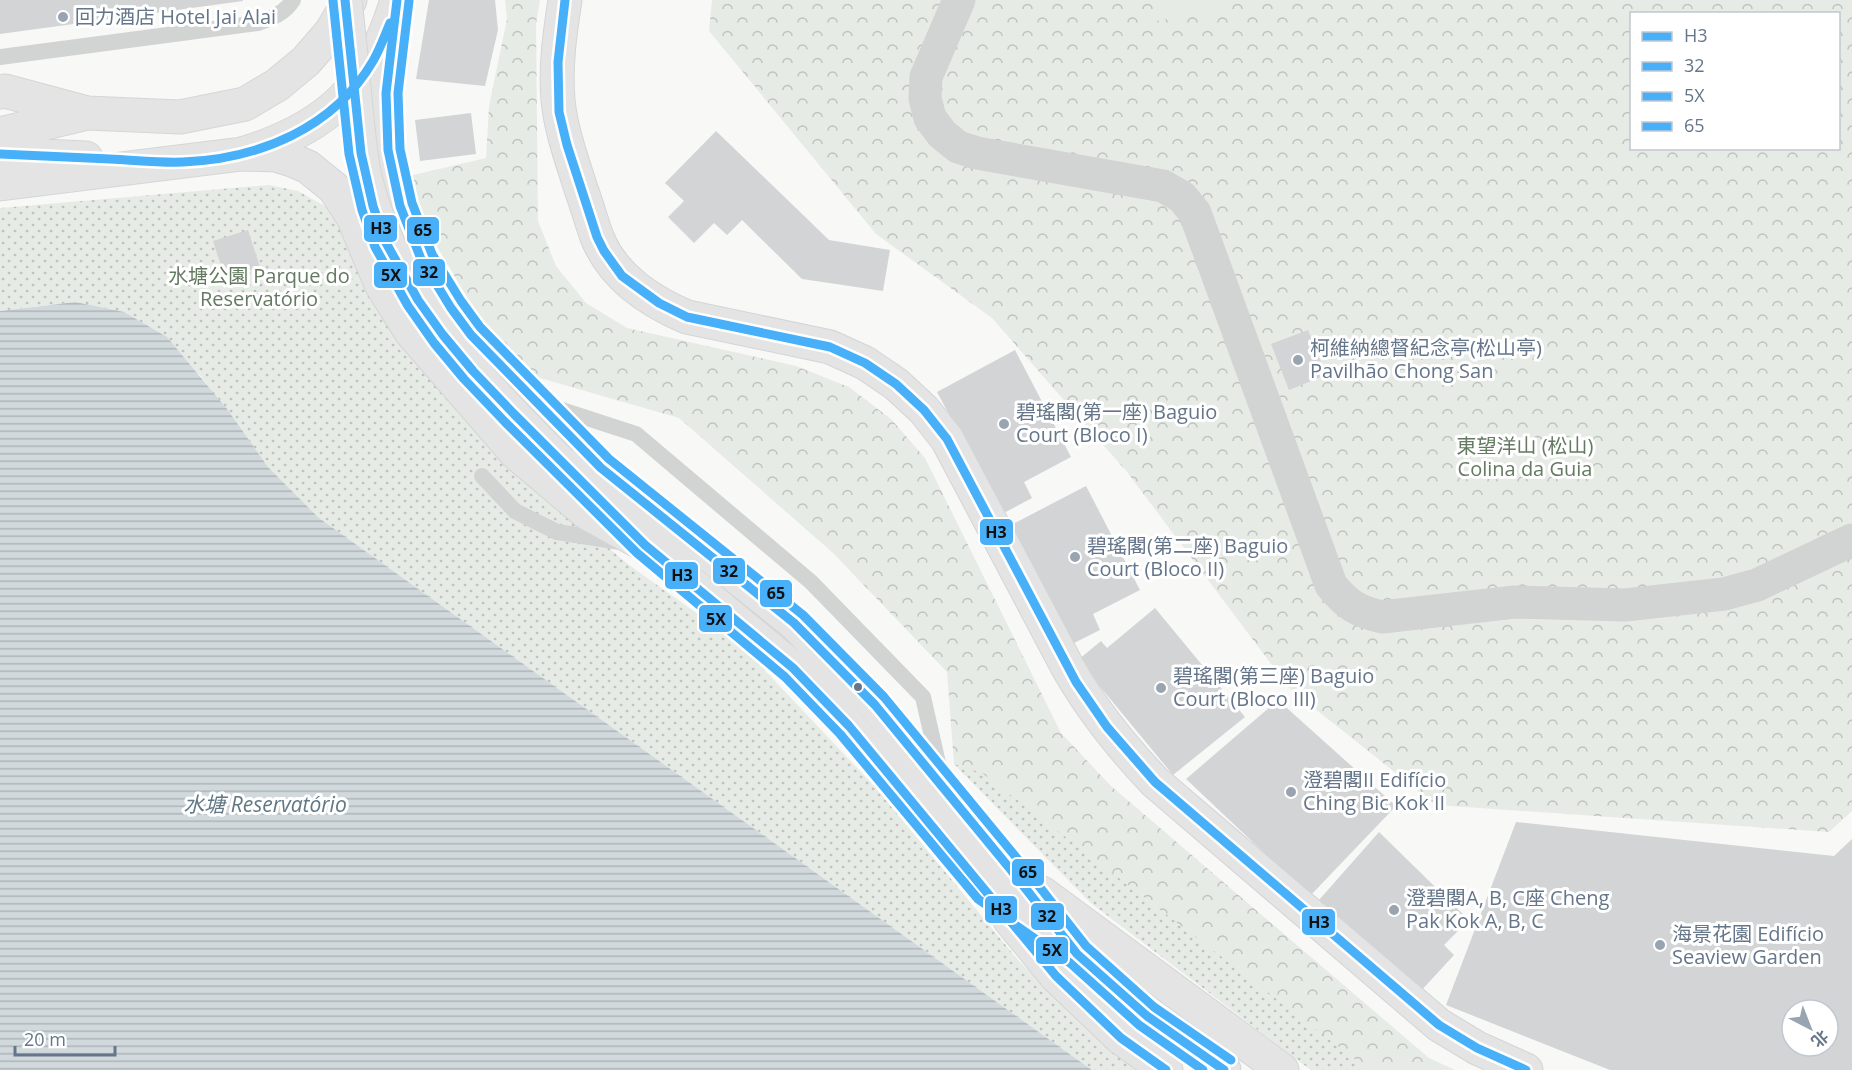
<svg xmlns="http://www.w3.org/2000/svg" width="1852" height="1070" viewBox="0 0 1852 1070" font-family="'Open Sans','Noto Sans SC',sans-serif">
<defs>
<pattern id="forest-crowns" width="20" height="18" patternUnits="userSpaceOnUse" patternTransform="scale(1.5)"><rect width="20" height="18" fill="#e7ebe5"/><path d="M2 6a3 3 0 1 1 6 0M12 15a3 3 0 1 1 6 0" fill="none" stroke="#bfc3bf"/></pattern>
<pattern id="park-dots" width="8" height="8" patternUnits="userSpaceOnUse" patternTransform="scale(1.5)"><rect width="8" height="8" fill="#e7ebe5"/><path d="M2 2h.1M6 6h.1" fill="none" stroke="#bfc3bf" stroke-width="1.8" stroke-linecap="round"/></pattern>
<pattern id="water-rules" width="6" height="5" patternUnits="userSpaceOnUse" patternTransform="scale(1.5)"><rect width="6" height="5" fill="#d2d9dd"/><path d="M0 2.5h6" fill="none" stroke="#aeb5b9"/></pattern>
</defs>
<rect width="100%" height="100%" fill="#f8f8f7"/>
<path fill="url(#forest-crowns)" fill-rule="evenodd" d="M505,0h35l-4,24 2,197 18,45 30,37 41,25 169,38 53,21 42,32 34,39 136,275 49,52 319,273 26,12h-144l-220,-167 -137,-139 -7,-92 -114,-119 -154,-135 -160,-46 -43,-59 -42,-72 -25,-65 77,-18 3,-52 18,-87z
M712,0h1140v811l-23,21 -393,-27 -147,-117 -162,-216 -135,-154 -116,-84 -167,-203zM1632,14h206v134h-206z"/>
<path fill="url(#park-dots)" d="M269,185l29,6 27,15 253,316 51,43 87,62 43,37 116,123 143,173 57,56 75,54h-58l-773,-552 -51,-51 -68,-92 -125,-73 -75,9v-103z
M954,764l28,9 387,297h-58l-220,-167z"/>
<path fill="#e7ebe5" d="M1154,0h90v2l-86,19z"/>
<path fill="url(#water-rules)" d="M75,302l49,10 43,25 60,72 41,58 51,51 773,552h-1092v-759z"/>
<path fill="#d2d4d5" fill-rule="evenodd" d="M0,0h243v1l-243,33z
M429,0h66l3,30 -13,56 -69,-7z
M471,113l5,41 -56,7 -5,-41z
M716,131l113,109 61,10 -7,41 -81,-12 -60,-59 -15,15 -13,-12 -20,20 -26,-26 16,-16 -19,-18z
M248,230l12,37 -35,11 -12,-37z
M1308,330l18,45 -37,15 -18,-46z
M1015,350l56,107 -47,25 8,16 -30,16 -65,-122z
M1086,486l54,104 -47,24 7,16 -28,14 -61,-119z
M1155,608l90,109 -72,58 -95,-115 23,-19 6,7z
M1278,700l118,106 -86,90 -124,-117z
M1516,822l318,34 18,-17v231h-242l-164,-65zM1792,1010h36v36h-36z
M1379,832l90,88 -25,25 10,10 -34,37 -101,-92z"/>
<g fill="none" stroke-linecap="round" stroke-linejoin="round">
<defs>
<path id="secondary" d="M565,0c-5,33 -10,66 -7,100 3,31 14,60 23,89 6,16 10,32 16,48 16,40 52,64 90,80l143,30 35,16 31,21 28,26 23,29 120,227c24,43 54,80 88,116l284,243 38,23 49,22
M395,17l-9,76 2,57 12,56 21,53 30,49 20,27 130,133 193,155 81,82 181,223
M242,154l34,1 16,5 16,7 26,21 19,29 28,67 30,48 105,121 71,60 58,32 148,123 56,58 137,165 91,63 70,62 77,54
M1042,893l240,177
M1010,920l46,56 65,62 45,32"/>
<path id="primary" d="M0,92l5,-1 82,22 93,4 65,-13 32,-19 29,-24 25,-29 19,-32
M0,134l83,-20
M0,154l86,4
M0,184l242,-30c86,-26 129,-67 155,-154
M561,463l84,82"/>
</defs>
<use href="#secondary" stroke="#d3d5d6" stroke-width="35"/>
<use href="#primary" stroke="#d5d6d6" stroke-width="35"/>
<path stroke="#d2d3d3" stroke-width="16" d="M0,57l258,-34c14,-5 27,-10 35,-23
M550,406l86,28 175,148 112,115 18,79
M482,476l33,35 42,21 63,10"/>
<path stroke="#d2d3d3" stroke-width="33" d="M959,0l-33,77 -1,21 5,20 12,16 16,13 19,6 186,33 19,11 13,16 136,372c16,20 26,26 51,32l133,-15 110,3 99,-11 33,-9 95,-45"/>
<use href="#secondary" stroke="#e4e4e4" stroke-width="33"/>
<use href="#primary" stroke="#e4e4e4" stroke-width="33"/>
<defs>
<path id="primary-bridge" d="M345,0c4,36 8,73 11,109 3,23 4,46 9,68 29,120 113,202 196,286"/>
</defs>
<use href="#primary-bridge" stroke="#d5d6d6" stroke-width="35" stroke-linecap="butt"/>
<use href="#primary-bridge" stroke="#e4e4e4" stroke-width="33"/>
<defs>
<path id="bus-1" d="M345,0l16,153 12,53 12,35 33,59 25,35 30,36 41,43 131,131 148,123 56,58 207,250 65,62 45,32
M565,0l-7,62 1,50 8,33 30,92 7,14 18,25 37,27 28,14 143,30 35,16 31,21 28,26 23,29 129,243 31,45 48,55 284,243 38,23 49,22"/>
<path id="bus-2" d="M397,0l-11,93 2,57 12,56 21,53 30,49 20,27 130,133 193,155 81,82 136,165 66,84 70,62 77,54
M0,154c37,2 73,3 110,5 24,1 49,4 73,3 76,-3 151,-34 190,-101 7,-12 12,-26 17,-38"/>
<path id="bus-3" d="M333,1l16,153 13,56 13,37 33,59 26,37 30,36 41,43 132,131 148,124 55,57 138,165 92,64 69,62 64,45"/>
<path id="bus-4" d="M409,1l-11,92 2,56 12,54 20,51 29,47 19,26 129,132 194,156 81,82 136,165 66,84 68,61 77,53"/>
</defs>
<use href="#bus-1" stroke="#fff" stroke-width="14"/>
<use href="#bus-2" stroke="#fff" stroke-width="14"/>
<use href="#bus-3" stroke="#fff" stroke-width="14"/>
<use href="#bus-4" stroke="#fff" stroke-width="14"/>
<use href="#bus-1" stroke="#48b0f9" stroke-width="9"/>
<use href="#bus-2" stroke="#48b0f9" stroke-width="9"/>
<use href="#bus-3" stroke="#48b0f9" stroke-width="9"/>
<use href="#bus-4" stroke="#48b0f9" stroke-width="9"/>
</g>
<g fill="#98a4b0" stroke="#fff" stroke-width="2">
<circle cx="63" cy="17" r="6"/>
<circle cx="1298" cy="360" r="6"/>
<circle cx="1004" cy="424" r="6"/>
<circle cx="1075" cy="557" r="6"/>
<circle cx="1161" cy="688" r="6"/>
<circle cx="1291" cy="792" r="6"/>
<circle cx="1394" cy="910" r="6"/>
<circle cx="1660" cy="945" r="6"/>
</g>
<circle fill="#65768a" stroke="#fff" stroke-width="2" cx="858" cy="687" r="5"/>
<g text-anchor="middle" stroke-width="6" stroke-linejoin="round" paint-order="stroke">
<g font-size="20" fill="#65768a" stroke="#fff" text-anchor="start">
<text x="75" y="24">回力酒店 Hotel Jai Alai</text>
<text x="1310" y="355">柯維納總督紀念亭(松山亭)<tspan x="1310" dy="23">Pavilhão Chong San</tspan></text>
<text x="1016" y="419">碧瑤閣(第一座) Baguio<tspan x="1016" dy="23">Court (Bloco I)</tspan></text>
<text x="1087" y="553">碧瑤閣(第二座) Baguio<tspan x="1087" dy="23">Court (Bloco II)</tspan></text>
<text x="1173" y="683">碧瑤閣(第三座) Baguio<tspan x="1173" dy="23">Court (Bloco III)</tspan></text>
<text x="1303" y="787">澄碧閣II Edifício<tspan x="1303" dy="23">Ching Bic Kok II</tspan></text>
<text x="1406" y="905">澄碧閣A, B, C座 Cheng<tspan x="1406" dy="23">Pak Kok A, B, C</tspan></text>
<text x="1672" y="941">海景花園 Edifício<tspan x="1672" dy="23">Seaview Garden</tspan></text>
</g>
<g font-size="20" fill="#647a61" stroke="#fff">
<text x="259" y="283">水塘公園 Parque do<tspan x="259" dy="23">Reservatório</tspan></text>
<text x="1525" y="453">東望洋山 (松山)<tspan x="1525" dy="23">Colina da Guia</tspan></text>
</g>
<g font-size="21" font-style="italic" fill="#617885" stroke="#fff">
<text x="265" y="812">水塘 Reservatório</text>
</g>
</g>
<g stroke="#fff" stroke-width="2">
<rect x="363" y="214" width="35" height="29" rx="6" fill="#48b0f9"/>
<rect x="406" y="216" width="34" height="29" rx="6" fill="#48b0f9"/>
<rect x="412" y="258" width="34" height="29" rx="6" fill="#48b0f9"/>
<rect x="373" y="261" width="35" height="28" rx="6" fill="#48b0f9"/>
<rect x="979" y="518" width="35" height="28" rx="6" fill="#48b0f9"/>
<rect x="712" y="557" width="34" height="28" rx="6" fill="#48b0f9"/>
<rect x="664" y="561" width="35" height="29" rx="6" fill="#48b0f9"/>
<rect x="759" y="579" width="34" height="29" rx="6" fill="#48b0f9"/>
<rect x="698" y="604" width="35" height="29" rx="6" fill="#48b0f9"/>
<rect x="1011" y="858" width="34" height="29" rx="6" fill="#48b0f9"/>
<rect x="984" y="895" width="34" height="29" rx="6" fill="#48b0f9"/>
<rect x="1030" y="902" width="35" height="29" rx="6" fill="#48b0f9"/>
<rect x="1301" y="908" width="35" height="28" rx="6" fill="#48b0f9"/>
<rect x="1035" y="936" width="34" height="29" rx="6" fill="#48b0f9"/>
</g>
<g font-size="16" text-anchor="middle" font-weight="bold" fill="#111">
<text x="381" y="234">H3</text>
<text x="423" y="236">65</text>
<text x="429" y="278">32</text>
<text x="391" y="281">5X</text>
<text x="996" y="538">H3</text>
<text x="729" y="577">32</text>
<text x="682" y="581">H3</text>
<text x="776" y="599">65</text>
<text x="716" y="625">5X</text>
<text x="1028" y="878">65</text>
<text x="1001" y="915">H3</text>
<text x="1047" y="922">32</text>
<text x="1319" y="928">H3</text>
<text x="1052" y="956">5X</text>
</g>
<rect x="1630" y="12" width="210" height="138" fill="#ffffff" stroke="#c1c8d0" stroke-width="1.5"/>
<rect x="1642" y="32" width="30" height="9" fill="#48b0f9" stroke="#c1c8d0" stroke-width="1.5"/>
<text x="1684" y="42" font-size="18" fill="#65768a">H3</text>
<rect x="1642" y="62" width="30" height="9" fill="#48b0f9" stroke="#c1c8d0" stroke-width="1.5"/>
<text x="1684" y="72" font-size="18" fill="#65768a">32</text>
<rect x="1642" y="92" width="30" height="9" fill="#48b0f9" stroke="#c1c8d0" stroke-width="1.5"/>
<text x="1684" y="102" font-size="18" fill="#65768a">5X</text>
<rect x="1642" y="122" width="30" height="9" fill="#48b0f9" stroke="#c1c8d0" stroke-width="1.5"/>
<text x="1684" y="132" font-size="18" fill="#65768a">65</text>
<g transform="translate(1810 1028) rotate(138)"><circle r="28" fill="#ffffff" stroke="#c1c8d0" stroke-width="1.5"/>
<path d="M0-4.5L10 22L0 15L-10 22Z" fill="#98a4b0"/>
<text y="-9" font-size="16" font-weight="bold" text-anchor="middle" fill="#65768a">北</text>
</g>
<path d="M15 1046v9h100v-9" fill="none" stroke="#65768a" stroke-width="3"/>
<text x="24" y="1046" font-size="18" fill="#65768a" stroke="#ffffff" stroke-width="4.5" paint-order="stroke">20 m</text>
</svg>
